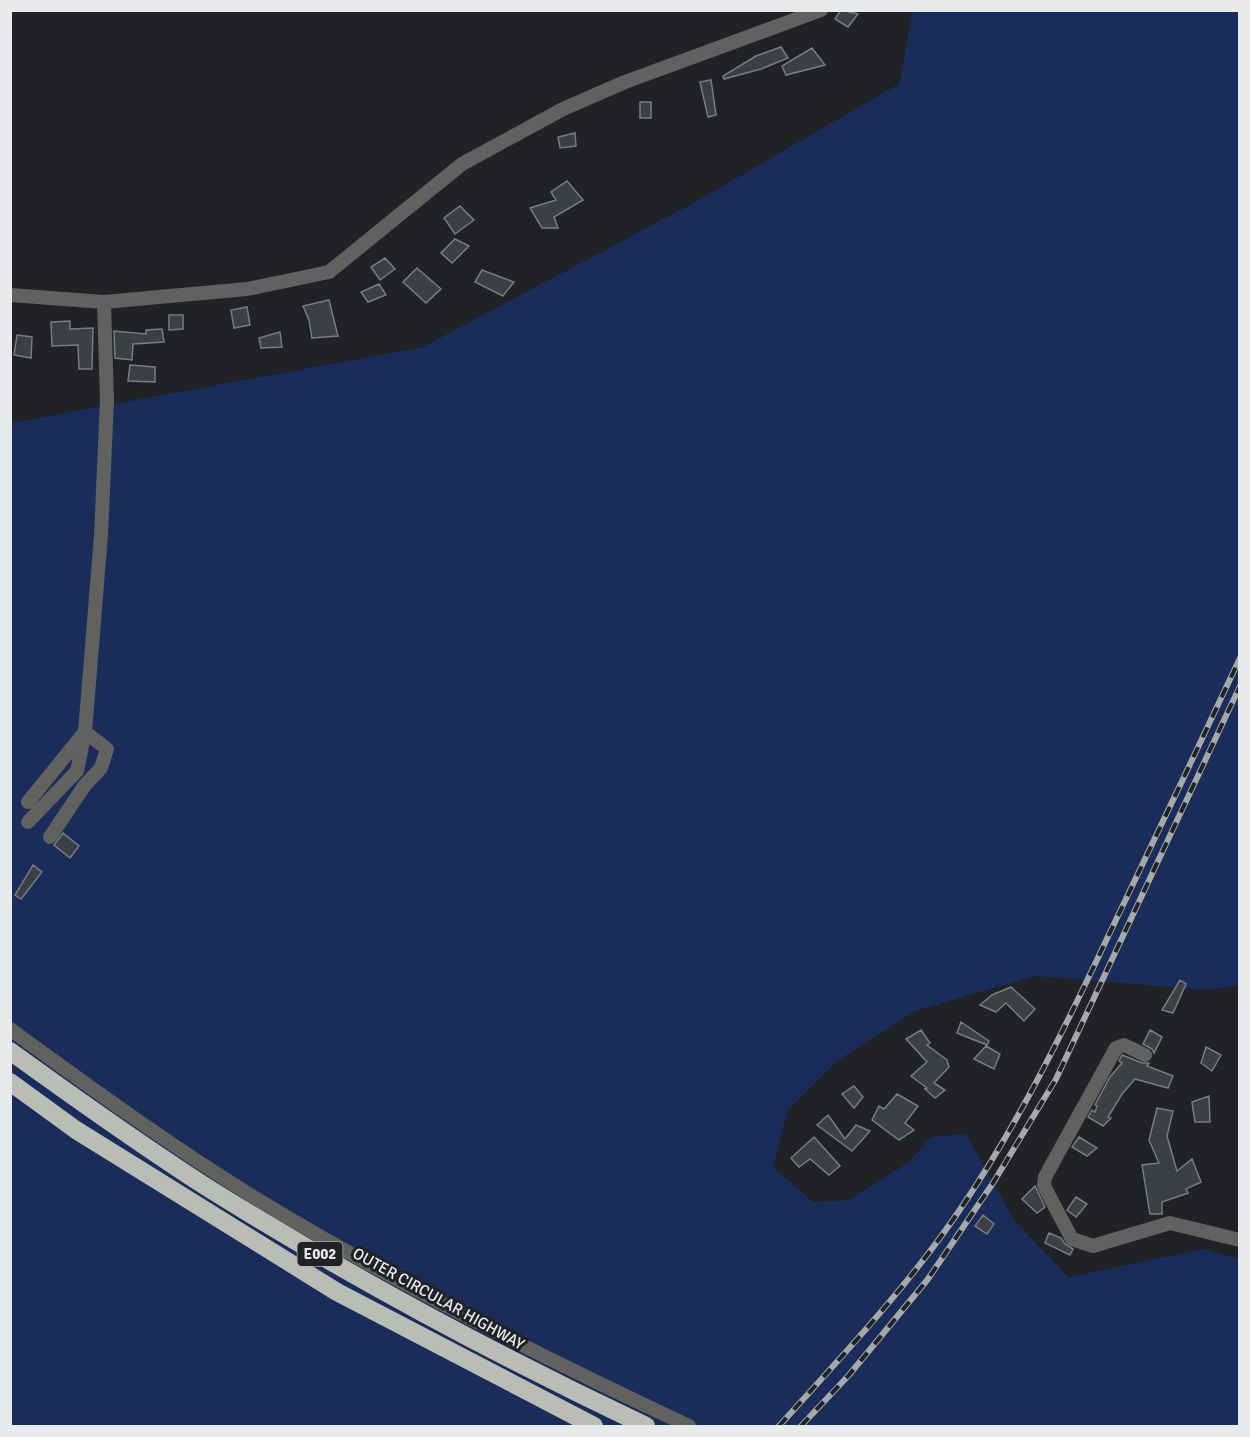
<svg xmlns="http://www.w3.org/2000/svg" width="1250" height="1437" viewBox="0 0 1250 1437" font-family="Signika,sans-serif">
<rect width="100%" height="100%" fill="#202226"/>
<path fill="#192c5a" d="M913,11h326v974l-32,5 -172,-14 -120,35 -78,50 -49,49 -15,57 40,35 36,-2 59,-37 23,-26 35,-3 48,86 54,57 136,-28 35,10v167h-1228v-1003l412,-76 267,-142 209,-121z"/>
<path fill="#3c3f43" stroke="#797c80" stroke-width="1.5" d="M841,10l17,4 -10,13 -13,-8z
M781,47l7,11 -27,11 -37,10 -1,-3 33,-20z
M812,48l13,17 -39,10 -4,-9z
M711,80l5,35 -8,2 -8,-35z
M640,102h11v16h-11z
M575,133l1,13 -16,2 -2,-11z
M567,181l16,19 -29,17 4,11h-16l-12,-20 26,-8 -5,-8z
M460,206l14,14 -19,14 -11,-16z
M455,239l14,7 -17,17 -11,-10z
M385,258l10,11 -15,11 -9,-13z
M417,268l24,21 -15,14 -23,-21z
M482,270l32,12 -11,14 -28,-14z
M379,284l7,11 -18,7 -7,-10z
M329,300l9,36 -26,2 -3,-18 -6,-14z
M247,307l3,18 -16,3 -3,-18z
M169,315h14v14l-14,1z
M70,321v8l23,-1 -1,41h-13l-1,-24 -26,1 -1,-24z
M162,329l2,13 -31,2 -1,16 -17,-2 -1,-27 32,3v-4z
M280,332l2,15 -21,1 -2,-10z
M17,335l15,2 -1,21 -17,-3z
M130,365l25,2v15l-27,-1z
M63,833l16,13 -9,12 -16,-13z
M33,865l9,7 -21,27 -6,-4z
M1180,980l6,4 -13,29 -11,-3z
M1011,987l24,22 -11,12 -18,-18 -10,9 -16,-7 12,-10z
M961,1022l28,19 -2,4 -30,-12z
M921,1030l9,13 -3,2 20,15 2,7 -15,16 11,7 -10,8 -10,-9 2,-1 -16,-12 16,-14 -21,-23z
M1150,1030l12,7 -8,16 -2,-4 -9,-5z
M986,1046l14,8 -6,15 -20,-10z
M1206,1047l15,8 -9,16 -11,-8z
M1122,1055l20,8h7l-2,3 26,10 -5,12 -33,-9 -13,15 -14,23 3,1 -8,8 -15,-9 4,-7 3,2 2,-6 -2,-1 15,-28 12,-14 -3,-2z
M854,1086l9,11 -9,11 -12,-14z
M897,1094l21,12 -13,17 9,7 -15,10 -27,-20 7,-14 5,3z
M1209,1096l1,26h-15l-3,-20z
M1157,1108l16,3 -6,25 10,35 15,-12 9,23 -15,7 2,4 -26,9v12h-12l-8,-49 17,-2 -10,-23z
M828,1115l17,24 11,-14 14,6 -18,20 -35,-26z
M814,1137l26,29 -11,9 -19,-16 -11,8 -8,-9z
M1079,1137l18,11 -10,8 -15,-9z
M1035,1186l10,21 -8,6 -15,-14z
M1076,1197l11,7 -11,13 -9,-7z
M983,1215l11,9 -7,10 -12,-8z
M1049,1233l12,5 4,6 8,5 -3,6 -25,-12z"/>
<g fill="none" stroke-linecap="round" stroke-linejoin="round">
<path stroke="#616260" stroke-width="14" d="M10,295l94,7 143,-13 82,-17 133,-108 101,-55 62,-27 196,-72
M28,802l56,-69
M28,822l49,-51 8,-39 16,-197 6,-134 -3,-99
M50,837l35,-52 16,-17 6,-19 -22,-17
M10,1029c82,60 164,119 250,172 139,84 283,157 429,225
M1145,1055l-21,-10 -8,3 -71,129 -1,9 28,53 21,7 77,-23 70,17"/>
<path stroke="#babcb6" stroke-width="18" d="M10,1051c65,47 131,94 198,137 141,88 288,167 438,238
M10,1082l66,48 261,162 257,134"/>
<defs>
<path id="rail" d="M779,1426c62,-69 127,-137 180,-215 57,-83 102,-175 145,-266 46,-96 91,-191 136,-287
M801,1426l48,-51 79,-96 65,-96 63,-104 184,-393"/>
</defs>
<use href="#rail" stroke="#a6a8aa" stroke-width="6"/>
<use href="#rail" stroke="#202226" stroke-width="4" stroke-dasharray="11" stroke-linecap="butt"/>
</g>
<g text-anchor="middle" stroke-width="6" stroke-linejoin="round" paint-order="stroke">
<rect fill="#202226" stroke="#acaeb1" stroke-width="1.5" x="297.5" y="1242" width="45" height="24" rx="4.5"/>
<g font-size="15" font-weight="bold" fill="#e8eaec">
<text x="320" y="1259">E002</text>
</g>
<g font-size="16" fill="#e8eaec" stroke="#202226">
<text transform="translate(439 1298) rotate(29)" y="6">OUTER CIRCULAR HIGHWAY</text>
</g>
</g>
<rect width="1250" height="1437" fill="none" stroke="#e8eaec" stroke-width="24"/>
</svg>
